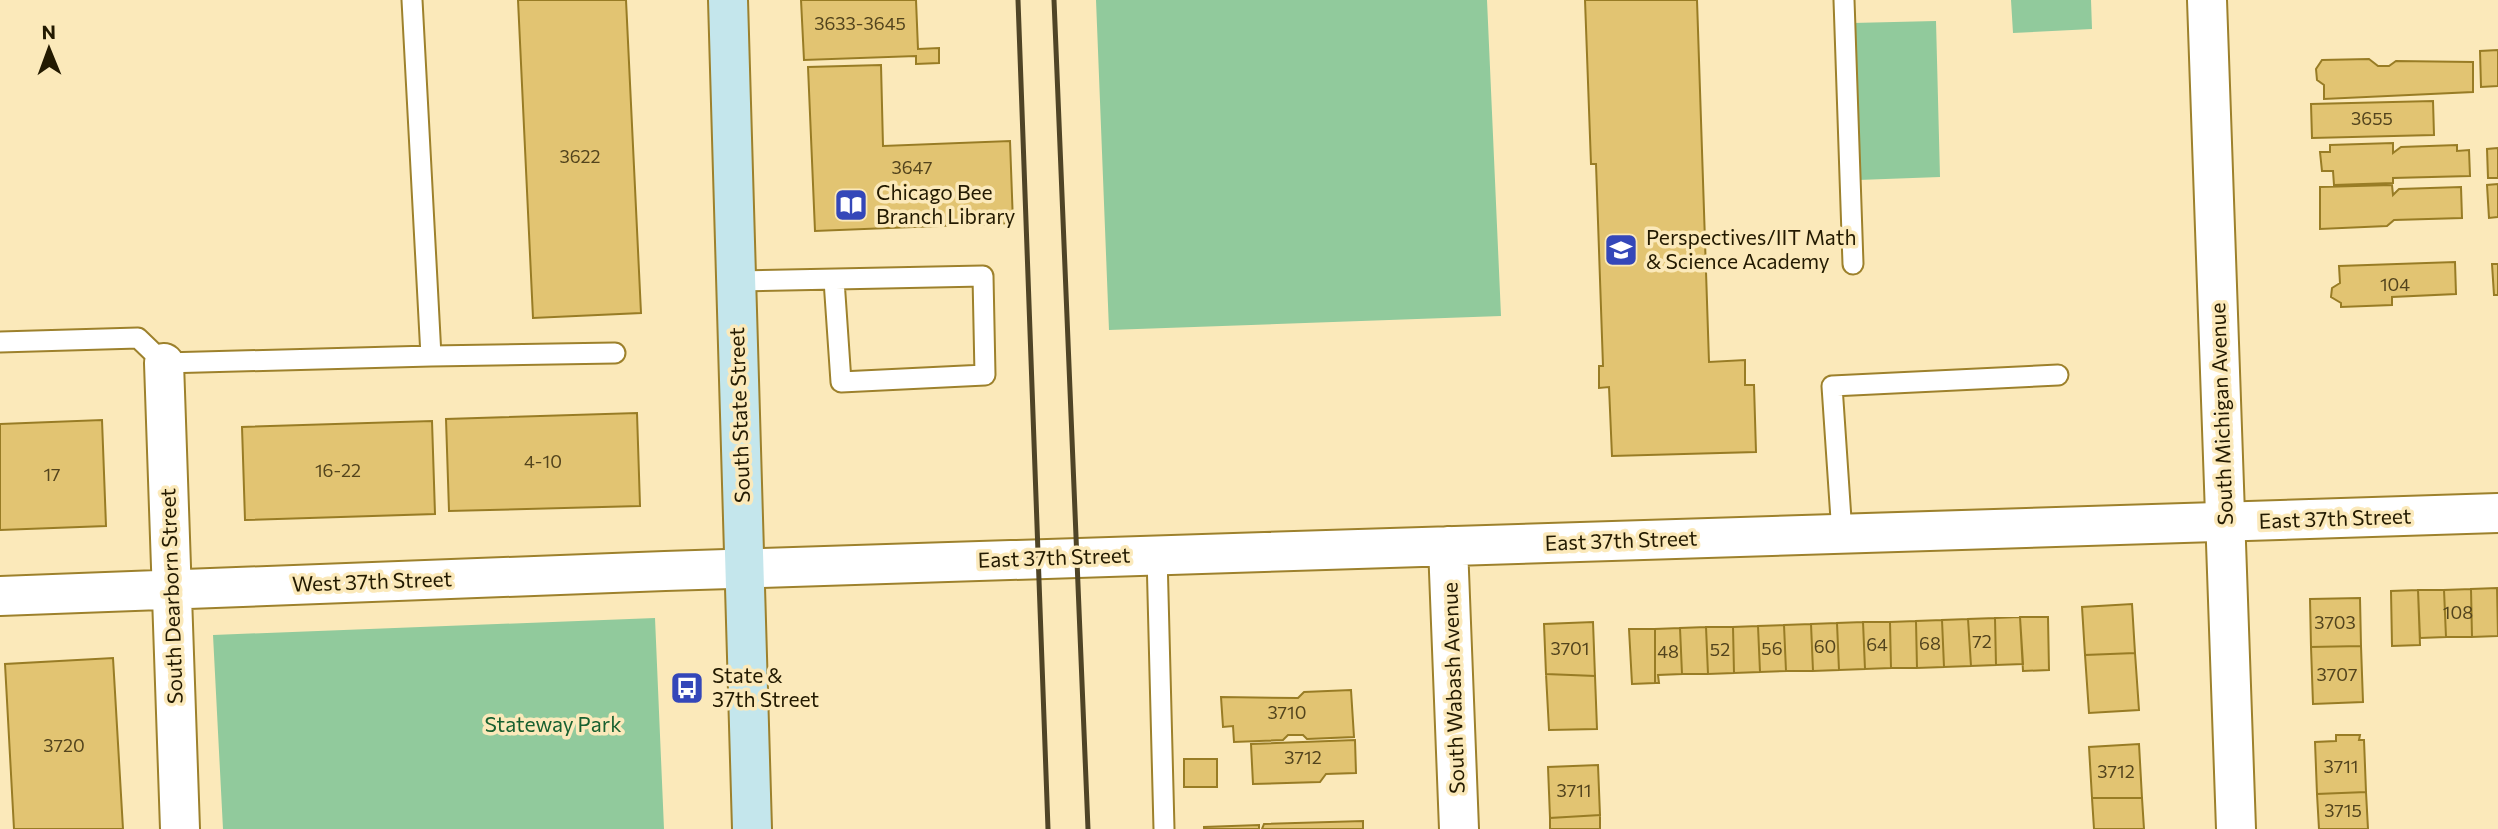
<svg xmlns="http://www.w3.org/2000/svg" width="2498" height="829" viewBox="0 0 2498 829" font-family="Commissioner,sans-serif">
<rect width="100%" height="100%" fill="#fbe9ba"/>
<path fill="#91ca9c" d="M1096,0h391l14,316 -392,14z
M2011,0h80l1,29 -79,4z
M1936,21l4,156 -82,3 -6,-157z
M655,618l9,211h-441l-10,-194z"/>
<path fill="#e2c472" stroke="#987c25" stroke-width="2" d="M518,0h108l15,313 -108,5z
M801,0h115l2,49 21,-1v15l-23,1v-8l-112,4z
M1585,0h112l12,362 36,-2v25h9l2,67 -144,4 -3,-69 -10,1v-22h4l-7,-202h-5z
M2498,50v36l-17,1 -1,-36z
M2369,59l9,7h11l7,-5 77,1v30l-149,7v-14l-7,-5 -1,-11 6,-9z
M881,65l2,81 127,-5 3,82 -198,8 -7,-164z
M2433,101l1,34 -122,3 -1,-34z
M2393,143v10l8,-6 56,-2v6l12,-1 1,26 -77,2v5l-59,2 -1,-14h-11l-2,-19h10v-7z
M2498,148v30h-10l-1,-29z
M2498,184v33l-9,1 -2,-33z
M2392,185l1,10 6,-6 62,-2 1,31 -68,2 -7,6 -67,3v-42z
M2455,262l1,32 -64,3v8l-51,2v-4l-10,-6 1,-9 8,-5 -1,-17z
M2492,264h6v31h-4z
M637,413l3,93 -191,5 -3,-92z
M102,420l4,106 -106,4v-106z
M432,421l3,93 -190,6 -3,-93z
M2497,588l1,48 -26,1 -1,-48z
M2471,589l1,48h-26l-2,-47z
M2418,590l2,55 -28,1 -1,-55z
M2418,590h26l2,47 -26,1z
M2360,598l1,48 -50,1 -1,-48z
M2132,604l3,49 -50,2 -3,-48z
M2020,617l3,47 -27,1 -1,-47z
M2020,617h28l1,53 -26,1z
M1995,618l1,47 -25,1 -3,-47z
M1968,619l3,47 -27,1 -2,-47z
M1942,620l2,47 -27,1 -1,-47z
M1916,621l1,47h-26l-1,-46z
M1593,622l2,54 -49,-2 -2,-50z
M1863,622l2,47 -26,1 -2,-47z
M1863,622h27l1,46 -26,1z
M1837,623l2,47 -26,1 -2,-47z
M1811,624l2,47h-27l-2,-46z
M1784,625l2,46 -26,1 -2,-46z
M1758,626l2,46 -26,1 -1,-46z
M1706,627l2,47h-26l-2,-46z
M1706,627h27l1,46 -26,1z
M1680,628l2,46 -24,1 1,8h-4v-54z
M1629,629h26v54l-23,1z
M2361,646l2,56 -50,2 -2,-57z
M2135,653l4,57 -50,3 -4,-58z
M113,658l10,171h-109l-9,-165z
M1546,674l49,2 2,53 -48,1z
M1351,690l3,47 -47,2 -4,-4h-15l-5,5 -49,2 -1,-16 -10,1 -2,-30 77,1 6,-6z
M2336,735h24l-1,5h5l2,52 -49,2 -2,-52 21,-1z
M1355,740l1,33 -30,1 -6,8 -67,2 -2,-40z
M2139,744l3,54h-50l-3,-51z
M1184,759h33v28h-33z
M1598,765l2,50 -50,3 -2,-51z
M2366,792l2,37h-49l-2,-35z
M2092,798h50l2,31h-50z
M1600,815v14h-50v-11z
M1363,821v8h-101l2,-5z
M1259,825v4h-55v-2z"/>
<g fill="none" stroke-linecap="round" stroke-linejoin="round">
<defs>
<path id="service" d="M1844,0l9,264
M736,281l247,-5 2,99 -144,7 -7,-102
M0,342l138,-4 26,25 267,-7 -19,-356
M431,356l184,-3
M1842,534l-10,-148 226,-11
M1157,555l7,274"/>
<path id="minor" d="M164,363l16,466
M1448,546l11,283
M0,596l665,-25 1833,-58"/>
<path id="tertiary" d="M2207,0l29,829"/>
<path id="secondary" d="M728,0l24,829"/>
</defs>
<use href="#service" stroke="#9d812c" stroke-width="23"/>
<use href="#minor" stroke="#9d812c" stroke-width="42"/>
<use href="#tertiary" stroke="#9d812c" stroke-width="42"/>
<use href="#secondary" stroke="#9d812c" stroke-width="42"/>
<use href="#service" stroke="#fff" stroke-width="19"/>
<use href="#minor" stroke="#fff" stroke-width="38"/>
<use href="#tertiary" stroke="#fff" stroke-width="38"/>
<use href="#secondary" stroke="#c4e6ec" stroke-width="38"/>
<path stroke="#4f4426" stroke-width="5" d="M1018,0l30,829
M1054,0l34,829"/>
</g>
<defs>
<symbol id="library-square" viewBox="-11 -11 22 22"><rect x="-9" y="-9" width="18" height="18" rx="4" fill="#3447b9" stroke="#fbe9ba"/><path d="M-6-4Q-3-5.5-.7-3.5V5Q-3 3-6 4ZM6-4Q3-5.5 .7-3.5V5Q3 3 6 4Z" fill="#fff"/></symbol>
<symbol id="school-square" viewBox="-11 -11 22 22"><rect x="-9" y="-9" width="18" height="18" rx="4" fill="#3447b9" stroke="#fbe9ba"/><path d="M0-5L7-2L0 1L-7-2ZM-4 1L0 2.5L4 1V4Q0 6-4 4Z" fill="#fff"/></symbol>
<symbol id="bus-square" viewBox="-11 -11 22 22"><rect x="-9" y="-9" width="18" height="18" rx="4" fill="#3447b9" stroke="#fbe9ba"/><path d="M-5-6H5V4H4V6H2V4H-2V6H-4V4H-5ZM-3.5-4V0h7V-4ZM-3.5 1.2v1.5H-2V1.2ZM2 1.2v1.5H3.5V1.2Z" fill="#fff"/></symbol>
</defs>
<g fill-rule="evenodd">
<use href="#library-square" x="832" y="186" width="38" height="38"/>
<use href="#school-square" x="1602" y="231" width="38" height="38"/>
<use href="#bus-square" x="668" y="669" width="38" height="38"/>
</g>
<g text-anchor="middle" stroke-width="7" stroke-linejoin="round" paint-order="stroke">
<g font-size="18" fill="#53441d">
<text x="860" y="30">3633-3645</text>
<text x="2372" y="125">3655</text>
<text x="580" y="163">3622</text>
<text x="912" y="174">3647</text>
<text x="2395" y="291">104</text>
<text x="543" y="468">4-10</text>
<text x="338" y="477">16-22</text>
<text x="52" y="481">17</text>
<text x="2458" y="619">108</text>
<text x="2335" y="629">3703</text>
<text x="1982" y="648">72</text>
<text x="1930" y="650">68</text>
<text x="1877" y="651">64</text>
<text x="1825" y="653">60</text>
<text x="1570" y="655">3701</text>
<text x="1772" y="655">56</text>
<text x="1720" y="656">52</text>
<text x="1668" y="658">48</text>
<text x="2337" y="681">3707</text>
<text x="1287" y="719">3710</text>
<text x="64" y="752">3720</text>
<text x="1303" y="764">3712</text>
<text x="2341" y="773">3711</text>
<text x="2116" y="778">3712</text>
<text x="1574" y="797">3711</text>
<text x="2343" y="817">3715</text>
</g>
<g font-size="21" fill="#231a01" stroke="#fbe9ba" text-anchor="start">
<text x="876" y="200">Chicago Bee<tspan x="876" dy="24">Branch Library</tspan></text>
<text x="1646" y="245">Perspectives/IIT Math<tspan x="1646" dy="24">&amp; Science Academy</tspan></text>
<text x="712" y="683">State &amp;<tspan x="712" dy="24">37th Street</tspan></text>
</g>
<g font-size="21" fill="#231a01" stroke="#fbe9ba">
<text transform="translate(2222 414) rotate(-92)" y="7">South Michigan Avenue</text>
<text transform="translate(740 415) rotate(-92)" y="7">South State Street</text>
<text transform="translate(2335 519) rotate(-2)" y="7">East 37th Street</text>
<text transform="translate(1621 541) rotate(-2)" y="7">East 37th Street</text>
<text transform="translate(1054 558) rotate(-2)" y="7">East 37th Street</text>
<text transform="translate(372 582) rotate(-2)" y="7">West 37th Street</text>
<text transform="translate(172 596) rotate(-92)" y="7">South Dearborn Street</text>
<text transform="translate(1454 688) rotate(-92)" y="7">South Wabash Avenue</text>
</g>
<g font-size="21" fill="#186030" stroke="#fbe9ba">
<text x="553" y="732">Stateway Park</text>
</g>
</g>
<g transform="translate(49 49) rotate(359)" stroke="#fbe9ba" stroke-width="5" paint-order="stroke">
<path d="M0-5L12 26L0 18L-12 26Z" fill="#231a01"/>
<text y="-10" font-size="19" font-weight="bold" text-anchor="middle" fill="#231a01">N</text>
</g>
</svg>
